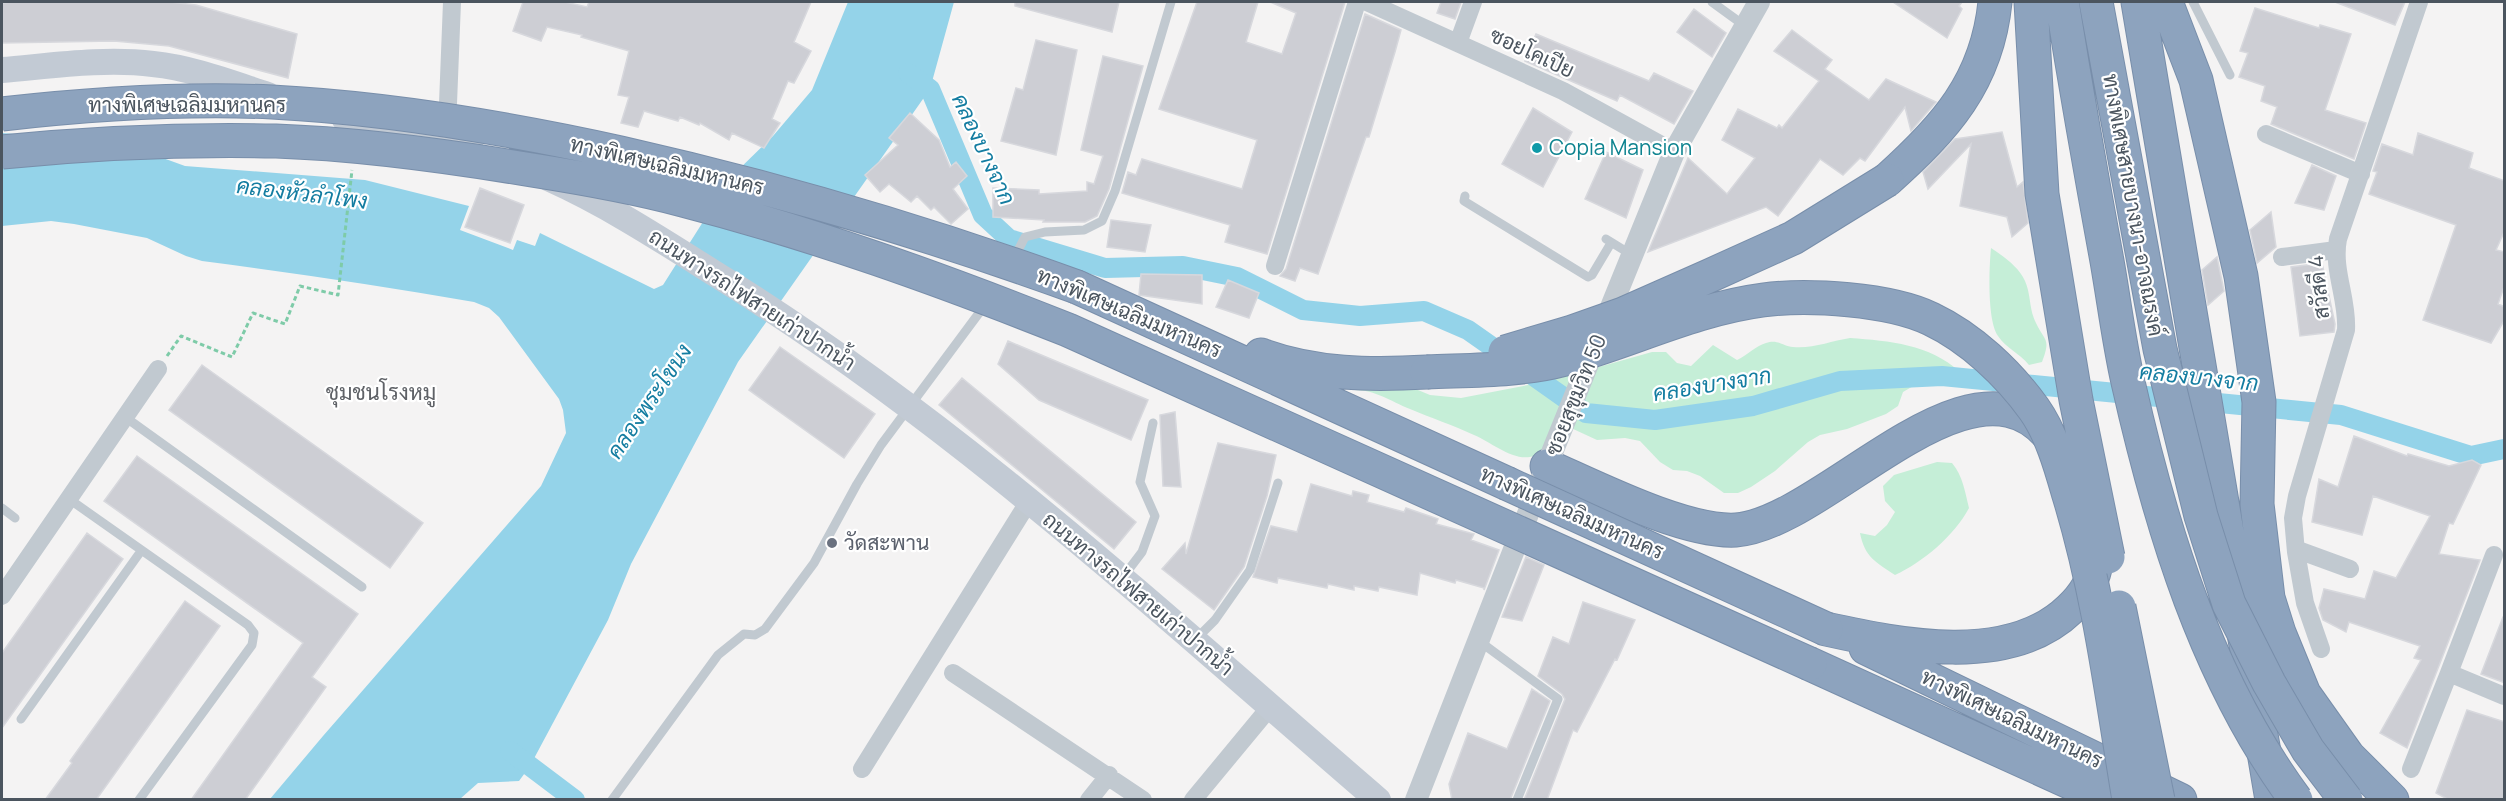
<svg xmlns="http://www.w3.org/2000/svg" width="2506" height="801" viewBox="0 0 2506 801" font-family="Manrope,Sarabun,sans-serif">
<rect width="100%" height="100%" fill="#f4f3f3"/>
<path fill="#c5eed7" d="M1991,248c12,8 28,19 34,33 6,13 4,29 11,42 9,19 15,15 6,39l-13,3c-10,-12 -23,-17 -31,-29 -11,-16 -9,-68 -7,-88z
M1850,338c40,3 79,6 110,34l-45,13 -12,7 -5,14 -12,8 -39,15 -27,6 -12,7 -33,29 -24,16 -13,6h-14l-24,-17 -13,-5 -14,-1 -13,-8 -20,-21 -15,-3 -28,2 -26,-12c-12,10 -26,26 -41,29 -19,3 -39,-15 -56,-22 -21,-10 -43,-17 -64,-26 -20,-8 -34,-19 -56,-19l-10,-11 45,-1 41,17 31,3 88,-17 103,-29h14l11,11 14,3 22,-21 24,15c9,-4 20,-15 29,-17 12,-4 16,3 27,4 19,2 38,-6 57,-9z
M1937,462l15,1c11,13 13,29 17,45 -15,28 -46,54 -74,67 -19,-13 -30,-17 -35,-42l15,3 12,-11 8,-13 -10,-11 -2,-15 11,-11z"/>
<path fill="#94d3e9" d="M848,2h106l-24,87 -192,273 -107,202 -23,56 -78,146 -11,15 -41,2 -18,16h-190l53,-63 218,-250 25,-53 -3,-23 -4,-11 -60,-82 -10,-9 -15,-6c-90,-16 -181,-29 -272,-41l-16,-5 -39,-18 -73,-14 -23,-3 -49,5v-93l114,8 69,25 180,14 104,26 -9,24 53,20 4,-10 18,6 5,-13 114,56 9,-4 69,-109 41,-40 39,-46z"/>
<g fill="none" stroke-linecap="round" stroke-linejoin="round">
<path stroke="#94d3e9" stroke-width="20" d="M908,73l22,16 53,126 26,24 96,29 78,-2 54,11 66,33 57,6 64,-5 44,19 118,83 69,7 98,-14 87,-25 102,-5 399,39 130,41 33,-7
M510,751l65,49"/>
</g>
<path fill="#cdced4" stroke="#d7d8dd" stroke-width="1.5" d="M11,2h159l26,3 101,29 -9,44 -119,-32 -55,-5 -112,2v-40z
M523,2h42l22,5 2,-5h222l-17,40 17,9 -17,32 -6,-2 -16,38 8,4 -16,25 -32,-15 -3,7 -29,-17 -1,2 -19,-8 -2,4 -34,-10 -6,16 -17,-4 8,-26 -11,-2 11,-44 -48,-14 1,-2 -35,-8 -6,14 -28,-10z
M1015,2h104l-7,30 -97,-26z
M1197,2h61l-12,40 36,12 14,-41 -26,-11h75l-78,252 -42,-12 5,-17 -108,-32 6,-21 8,3 6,-16 100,30 15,-49 -98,-31z
M1441,2h20l-6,17 -18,-6z
M1893,2h69l-3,4 3,3 -15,29z
M2335,2h70l-10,23z
M2255,8l64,20 1,-3 31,9 -26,76 41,13 -12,36 -83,-35 6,-17 -16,-6 4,-15 -26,-9 9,-24 -8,-2z
M1694,9l32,24 -14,24 -35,-25z
M1365,14l36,16 -6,22 -26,85h-3l-48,137 -18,-6 -5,13 -15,-5 6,-7z
M1792,30l40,30 -7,9 44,31 17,-21 50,23 -25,29 -6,-24 -40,54 -5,-3 -17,17 -23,-16 -42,57 -12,-9 -118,45 40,-94 39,36 28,-36 -33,-18 16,-31 39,19 2,-3 3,3 37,-47 -45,-30z
M1536,34l113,47 5,-8 39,18 -19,33 -54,-29 -3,6 -92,-40z
M1036,40l41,10 -21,105 -55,-14 15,-53 7,2z
M1103,56l40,10 -34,123 -12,27 -12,6h-42l1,-2 -51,-3v-29l46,2v4l48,-3v-9l7,2 9,-28 -22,-6z
M1533,108l39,24 -29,55 -41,-23z
M910,113l29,27 11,27 6,-5 11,14 -14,13 15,20 -17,15 -17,-17 -3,3 -14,-14 -6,6 -22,-18 -9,8 -15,-17 33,-30 -9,-7z
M2002,132l15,55 6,-5 5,41 -16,14 -5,-20 -47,-11 11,-62 -43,45 -5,-17 32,-33z
M2418,133l55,20 -4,15 36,13v49l-9,20 9,2v32l-7,20 7,3v12l-14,24 -68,-23 33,-95 -87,-31 8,-22 -4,-1 9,-27 31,11z
M1606,152l37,18 -17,48 -41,-19z
M2312,165l24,11 -12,34 -29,-7z
M480,188l44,17 -14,38 -45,-16z
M2271,212l5,35 -19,16 -7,-33z
M1111,220l40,5 -6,27 -38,-5z
M2217,257l7,34 -16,14 -6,-35z
M2322,263l13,61 -1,8 -34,4 -9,-69z
M1141,274l61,1v29l-63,-9z
M1228,280l31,13 -10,25 -33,-11z
M1008,341l140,59 -17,40 -92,-40 -41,-36z
M780,347l95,67 -31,44 -95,-68z
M202,365l221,158 -33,45 -221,-158z
M962,378l174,144 -22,27 -175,-144z
M1175,412l6,75 -18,-1 -3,-71z
M2354,436l53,20 1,-2 41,12 23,-6 9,5 -28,59 -4,-1 -10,31 41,6 -73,188 -27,-15 41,-73 -7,-2 6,-12 -71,-24 -3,10 -23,-12 -4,-12 5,-19 41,10 9,-28 22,7 34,-62 -57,-20 -11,39 -50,-13 7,-43 19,8z
M1218,443l58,12 -9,41 -23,71 -30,43 -52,-41 23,-26 1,11z
M137,456l221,158 -46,63 14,10 -81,113h-54l112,-157 -199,-142z
M1311,484l41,12 1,-5 16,4 -2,7 37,10 2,-4 32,11 -2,5 38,10 -3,6 28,10 -15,40v-2l-28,-8 -1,3 -35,-10 -3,22 -38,-8 -1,4 -24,-5v4l-26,-6 -1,4 -49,-10 -1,5 -24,-6 18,-51 26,6z
M87,533l36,26 -121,169v-75z
M1526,557l18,8 -22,56 -20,-4z
M185,601l35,25 -124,174h-51l27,-37 -2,-2z
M1583,602l52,18 -18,40 -2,-1 -38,73 -4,-2 -26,70h-23l41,-101 -3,-5 -24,-18 15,-39 16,7z
M2503,617h2v66l-24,-9z
M1532,689l18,12 -40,99h-58l-3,-16 19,-51 39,16z
M2467,710l38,12v78h-56l-13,-7z"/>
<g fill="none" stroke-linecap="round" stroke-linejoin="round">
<defs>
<path id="motorway" d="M2138,2l134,798
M2166,2l30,78 45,196 18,126 -2,102 11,94 11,35 25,61 44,62 44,44
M1887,180c58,-52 100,-98 108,-178
M1077,287l429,196
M1261,355c54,20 111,20 166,17
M1547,466c48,21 138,67 189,64 90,-7 235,-191 315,-92
M1826,629c74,16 183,39 244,-20 14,-13 24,-28 26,-47
M1866,648l314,152
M1810,664l299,136"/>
</defs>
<use href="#motorway" stroke="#788eaa" stroke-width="35"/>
<path stroke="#7ecba8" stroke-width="3" stroke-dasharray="4.5 3" stroke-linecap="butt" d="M167,356l14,-20 51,21 21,-44 32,11 15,-38 38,9 14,-125"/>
<path stroke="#c1c9d0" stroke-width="9" d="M1712,2l33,24
M2193,2l37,73
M1465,196l-1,5 124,76 4,-2 19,-32
M1606,239l26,16
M1014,258l11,-21 20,-5 39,-2 18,-9 13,-30 56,-189
M125,417l237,170
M69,499l179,126 6,8 -2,12 -113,155
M2,508l13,10
M1123,577l19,-25 13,-36 -15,-34 13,-59
M1196,639l19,-19 35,-50 28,-87
M1479,641l79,58 -41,101
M21,719l120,-168
M612,800l106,-145 26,-21 11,1 10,-6 49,-66 43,-79 24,-39 104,-140"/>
<path stroke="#c1c9d0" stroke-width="18" d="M1367,2l196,89 111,61
M1458,43l15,-41
M447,129l5,-127
M2266,134l95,40
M2282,257l54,-7
M1275,266l82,-264
M2296,552l9,51 16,46
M2494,555l-45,118 55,23
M2350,569l-52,-19 -2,2 -3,-34 4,-22 49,-166c2,-31 -14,-60 -8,-91l81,-237
M2,596l156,-227
M953,673l190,127
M862,769l167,-268
M2411,769l38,-96
M1089,800l20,-25
M1193,800l77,-93"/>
<path stroke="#c1c9d0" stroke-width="22" d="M1416,800l137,-350 121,-298 85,-150"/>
<path stroke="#c2cad4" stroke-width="26" d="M2,70c49,-4 101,-12 151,-6 39,4 78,19 115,31
M344,118c42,13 85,17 127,31
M550,179c58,26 113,62 167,96 240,148 448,342 661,525"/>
<use href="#motorway" stroke="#8da3be" stroke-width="33"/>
<defs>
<path id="motorway-bridge" d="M2031,2l11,192 34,206 32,157
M2062,2c14,86 29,172 45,259 7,40 12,81 21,121 33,146 78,296 168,418
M2096,2l64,347 41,167 28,88 40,79 39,67 38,50
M2,114c89,-10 179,-16 270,-12 117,6 235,26 349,51 155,35 307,80 456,134
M2,152c91,-9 182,-13 274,-11 86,3 172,15 256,29 51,8 102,17 151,30 132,34 259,80 385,130l742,334
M1505,352l67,-20 51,-18 86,-38 84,-38 94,-58
M1427,372c47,-2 93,-1 138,-13 66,-18 129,-50 198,-59 45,-6 127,-1 168,19 40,19 77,54 103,90 17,24 26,55 34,83 31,100 44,205 61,308
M1506,483l320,146
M2119,607l39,193"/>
</defs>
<use href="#motorway-bridge" stroke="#788eaa" stroke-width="35" stroke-linecap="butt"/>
<use href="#motorway-bridge" stroke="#8da3be" stroke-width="33"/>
</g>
<circle fill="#0f9aa8" stroke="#fff" stroke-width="2" cx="1537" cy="148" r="6"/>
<circle fill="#6b7280" stroke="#fff" stroke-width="2" cx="832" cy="543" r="6"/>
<g text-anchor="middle" stroke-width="4.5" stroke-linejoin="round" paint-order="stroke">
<g font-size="21" fill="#4b555f" stroke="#fff">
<text transform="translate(1532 53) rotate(25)" y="7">ซอยโคเปีย</text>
<text x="187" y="112">ทางพิเศษเฉลิมมหานคร</text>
<text transform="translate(667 166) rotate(13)" y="7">ทางพิเศษเฉลิมมหานคร</text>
<text transform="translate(2133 205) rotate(80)" y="7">ทางพิเศษสายบางนา-อาจณรงค์</text>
<text transform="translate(2319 287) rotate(-96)" y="7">สวัสดี 4</text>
<text transform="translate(752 300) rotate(33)" y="7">ถนนทางรถไฟสายเก่าปากน้ำ</text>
<text transform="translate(1129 313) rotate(23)" y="7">ทางพิเศษเฉลิมมหานคร</text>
<text transform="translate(1576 395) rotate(-68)" y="7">ซอยสุขุมวิท 50</text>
<text transform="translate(1572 513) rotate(24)" y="7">ทางพิเศษเฉลิมมหานคร</text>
<text transform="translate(1138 594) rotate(40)" y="7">ถนนทางรถไฟสายเก่าปากน้ำ</text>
<text transform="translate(2012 719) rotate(26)" y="7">ทางพิเศษเฉลิมมหานคร</text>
</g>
<g font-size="21" fill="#0d838f" stroke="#fff" text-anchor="start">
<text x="1549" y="155">Copia Mansion</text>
</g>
<g font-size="21" fill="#5b616d" stroke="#fff" text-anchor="start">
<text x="844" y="550">วัดสะพาน</text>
</g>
<g font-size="22" font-style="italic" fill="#147da1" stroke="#fff">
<text transform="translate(984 149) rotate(65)" y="8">คลองบางจาก</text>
<text transform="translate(302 193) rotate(7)" y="8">คลองหัวลำโพง</text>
<text transform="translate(2199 377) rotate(6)" y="8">คลองบางจาก</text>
<text transform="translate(1712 384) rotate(-9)" y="8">คลองบางจาก</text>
<text transform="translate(649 401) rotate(-56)" y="8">คลองพระโขนง</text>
</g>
<g font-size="22" fill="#5f6267" stroke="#fff">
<text x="381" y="400">ชุมชนโรงหมู</text>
</g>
</g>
<rect width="2506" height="801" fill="none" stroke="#4b555f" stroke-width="6"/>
</svg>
